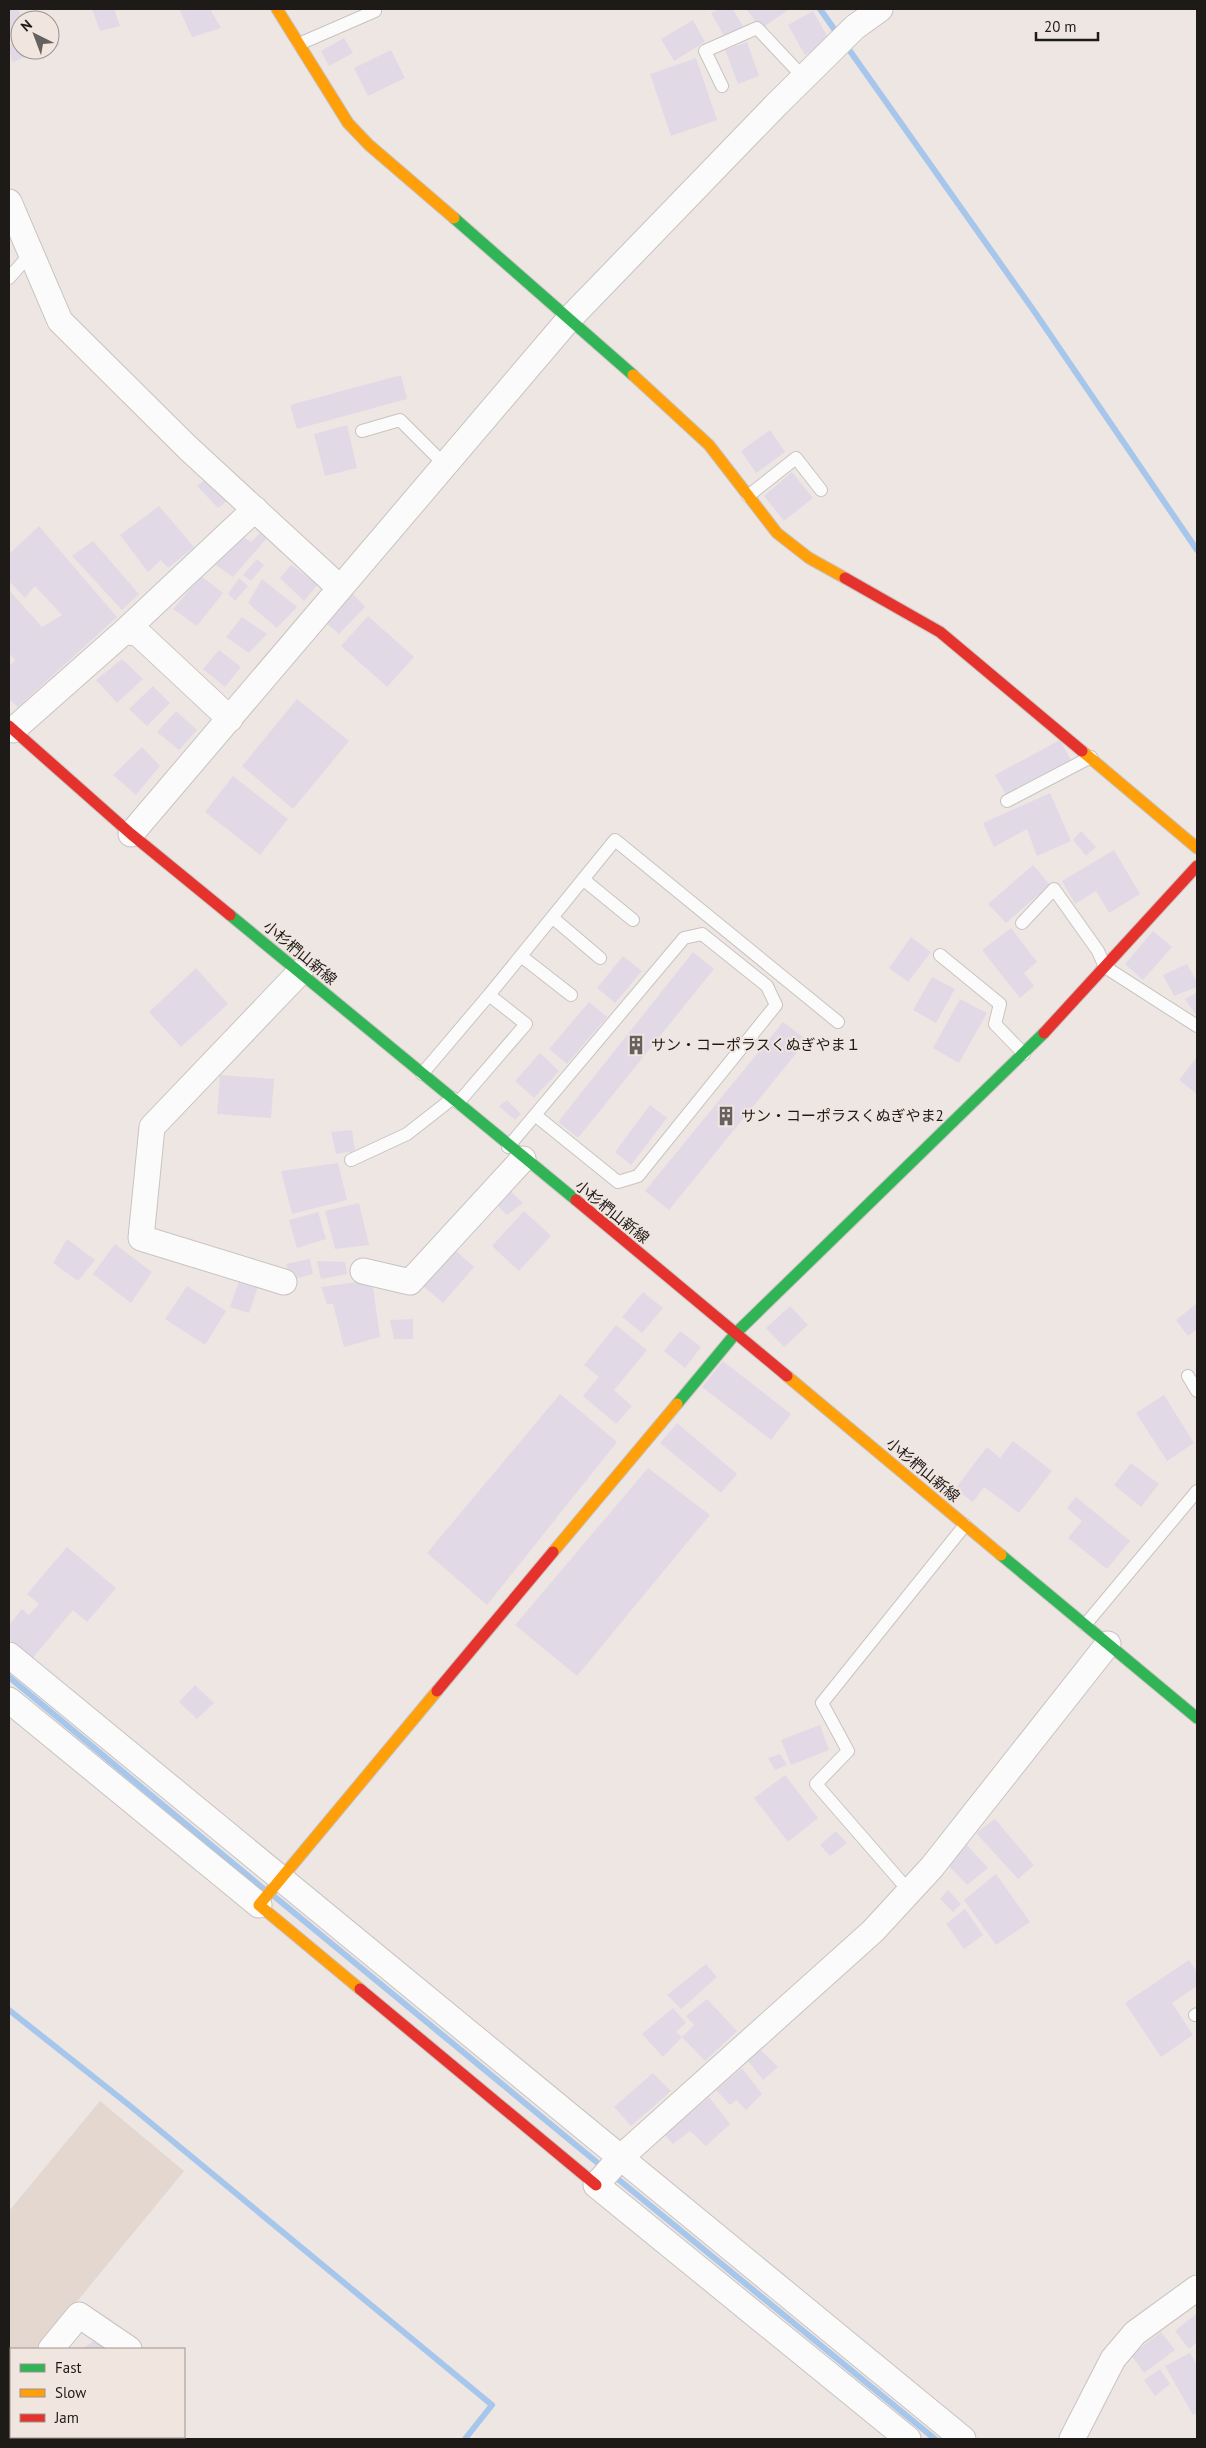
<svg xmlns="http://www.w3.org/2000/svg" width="1206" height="2448" viewBox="0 0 1206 2448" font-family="'PT Sans','Noto Sans JP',sans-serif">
<rect width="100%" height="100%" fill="#ede6e3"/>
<path fill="#e4d7d0" d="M100,2101l84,70 -146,178h-27v33l-2,3v-174z"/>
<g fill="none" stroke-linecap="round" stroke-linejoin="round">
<path stroke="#a6c6eb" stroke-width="6" d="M820,9l19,27
M845,44l189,267 163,239
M9,1677l256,213
M275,1897l330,272
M9,2010l120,95 363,300 -27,34
M613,2175l322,264"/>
</g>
<path fill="#e1dae6" d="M9,9h9l5,11h-3v14l-11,4z
M92,9h22l6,17 -20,5z
M179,9h31l11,19 -29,9z
M718,9h15l11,19 -18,11 -15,-26z
M746,9h43l-28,20z
M813,11l17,30 -25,14 -17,-30z
M693,20l12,22 -31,19 -13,-22z
M53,27l7,18 -10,3v-20z
M344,38l9,15 -24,13 -8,-15z
M20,40v10h25l-33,12 -3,-17z
M747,42l12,34 -21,8 -13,-34z
M391,50l14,28 -37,18 -14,-28z
M696,58l21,62 -46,16 -21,-62z
M401,375l6,24 -110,30 -7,-24z
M347,425l10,43 -32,8 -11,-42z
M770,430l15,22 -29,21 -15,-22z
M792,472l21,26 -29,23 -20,-25z
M207,478l24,20 -13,10 -21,-22z
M159,506l35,41 -26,21 -7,-8 -13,12 -28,-37z
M39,526l78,91 -99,90 -9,-8v-33l6,-6 -6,-7v-63l33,37 20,-12 -27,-29 -10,12 -16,-17v-27z
M260,533l7,5 -34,39 -20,-14 26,-29 12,8z
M93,541l46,53 -17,16 -50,-54z
M257,559l7,6 -13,16 -8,-6z
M291,565l27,19 -14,17 -24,-23z
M201,576l22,17 -26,33 -24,-17z
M239,578l9,8 -13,15 -7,-7z
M262,579l35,28 -20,21 -29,-25z
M350,591l15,16 -26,27 -15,-13z
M368,616l46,41 -27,30 -46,-41z
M242,617l25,17 -18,19 -23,-16z
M219,650l22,17 -16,20 -22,-18z
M122,659l21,20 -26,24 -21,-23z
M153,686l17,17 -23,23 -18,-17z
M297,699l52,42 -56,68 -51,-43z
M176,711l21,19 -18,20 -22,-18z
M1060,740l11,20 -65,35 -11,-20z
M142,747l18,19 -24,29 -23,-20z
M233,776l55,43 -28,36 -55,-43z
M1050,793l21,48 -34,15 -10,-27 -33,18 -11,-24z
M1081,831l15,16 -10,9 -13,-16z
M1114,850l26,44 -31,19 -13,-22 -21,13 -13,-23z
M1033,865l17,20 -44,38 -18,-19z
M1011,928l26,34 -13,11 10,13 -14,12 -38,-48z
M1153,931l19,16 -29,33 -18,-16z
M911,937l20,15 -23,30 -19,-14z
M693,952l21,17 -136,169 -20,-16z
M623,956l19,15 -27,32 -18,-15z
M1187,964l10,18v5l-23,9 -11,-21z
M196,968l32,36 -47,43 -32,-35z
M932,977l23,12 -19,34 -23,-13z
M1196,993l1,2 -1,20 -11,-16z
M960,999l27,14 -28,50 -26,-15z
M589,1002l18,15 -40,47 -18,-15z
M783,1022l24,18 -138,170 -24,-19z
M540,1053l19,18 -25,27 -19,-17z
M1197,1057v37l-18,-14z
M220,1075l54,4 -3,39 -54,-4z
M507,1100l14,14 -6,6 -16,-14z
M650,1105l17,13 -36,47 -16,-13z
M352,1130l3,21 -19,3 -5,-22z
M338,1163l9,37 -55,14 -11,-43z
M510,1191l13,12 -16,12 -12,-12z
M359,1203l10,42 -34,4 -10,-38z
M524,1211l27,25 -32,35 -27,-25z
M318,1212l8,27 -29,9 -8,-28z
M67,1239l28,21 -17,21 -25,-18z
M115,1244l37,28 -21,31 -38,-29z
M453,1248l21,19 -31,36 -22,-19z
M310,1259l3,15 -22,6 -5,-16z
M317,1261l28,1 2,12 -26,5z
M240,1278l19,6 -10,29 -19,-6z
M372,1280l8,57 -36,10 -11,-43h-6l-6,-17z
M187,1286l39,25 -21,34 -40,-26z
M643,1292l20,16 -21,25 -20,-16z
M1197,1303v26l-9,7 -12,-16z
M790,1306l18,19 -24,22 -18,-19z
M413,1319v20h-19l-4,-19z
M616,1325l31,25 -33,40 18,16 -16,18 -33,-28 16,-19 -15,-12z
M680,1331l21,16 -16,21 -21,-17z
M723,1361l68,53 -20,26 -69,-53z
M560,1394l57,48 -130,163 -60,-52z
M1164,1395l30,48 -27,18 -31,-48z
M677,1423l60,51 -16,19 -61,-50z
M1013,1441l39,30 -33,42 -35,-26 -11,15 -18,-13 32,-42 13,11z
M1131,1463l28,21 -18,23 -27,-22z
M648,1468l62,47 -133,161 -62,-51z
M1076,1497l54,44 -23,28 -39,-31 14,-17 -15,-13z
M67,1547l49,41 -29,34 -14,-12 -41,49 -23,-20v-14l13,-16 7,6 10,-11 -12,-10z
M195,1685l19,18 -17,16 -18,-17z
M820,1725l9,25 -38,15 -10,-25z
M780,1754l7,11 -12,5 -7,-12z
M785,1775l33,43 -30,24 -34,-44z
M995,1819l39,46 -16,14 -42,-46z
M836,1831l11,12 -17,13 -10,-11z
M967,1845l21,23 -21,17 -20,-21z
M996,1874l34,48 -34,23 -32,-45z
M948,1890l13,14 -8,8 -13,-13z
M965,1909l18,26 -19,14 -18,-25z
M1189,1960l8,12v14l-25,17 21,32 -32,22 -36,-54z
M706,1964l11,13 -36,32 -14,-14z
M707,1999l30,32 -32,30 -23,-24 12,-12 -8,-9z
M673,2008l13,15 -10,9 6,5 -19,20 -21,-23z
M761,2050l17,17 -15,13 -15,-19z
M742,2068l20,26 -16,16 -10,-10 -6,5 -14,-15z
M653,2073l18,18 -40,35 -17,-19z
M709,2097l21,27 -24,22 -16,-15 -17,13 -8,-9z
M1197,2313v29l-8,7 -14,-18z
M1161,2332l14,18 -31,23 -13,-18z
M98,2338l7,11h-23z
M1190,2353l7,12v48l-4,2 -28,-49z
M1160,2369l10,15 -15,12 -11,-16z
M11,2426v11h13l-3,2h-12v-11z
M76,2437h39l-4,2h-33z"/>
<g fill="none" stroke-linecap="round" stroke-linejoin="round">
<defs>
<path id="lane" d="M299,44l76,-33
M722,86l-17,-35 52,-23 47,50
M9,278l22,-25
M362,431l38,-11 45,45
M748,496l48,-38 25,32
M1007,801l84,-44
M584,880l49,40
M553,918l47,40
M1022,923l32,-34 44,62 7,16 92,59
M940,955l60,49 -5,20 29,30
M521,956l50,39
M489,995l126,-155 223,182
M422,1074l67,-79 37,29 -68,79
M508,1147l176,-209 18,-4 65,52 9,19 -138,171 -20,6 -83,-67
M351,1160l56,-26 46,-36
M1188,1376l9,15
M1085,1625l112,-134
M909,1891l-93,-107 32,-33 -26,-48 143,-178
M1195,2015l2,-1"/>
<path id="street" d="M9,202l51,119 128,127 152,140
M125,631l130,-122
M13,730l112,-99 14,3 91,85
M131,834l439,-516 205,-212 80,-79 25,-18
M363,1271l47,11 113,-123
M284,1282l-143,-44 11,-111 148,-155
M9,1655l954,784
M9,1700l250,205
M51,2349l28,-34 50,34
M9,2400l2,-3
M144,2439l2,-2
M908,2439l-312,-254 24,-27 253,-227 59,-64 176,-223
M1072,2439l41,-80 22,-26 62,-45"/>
<path id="fast" d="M454,218l179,157
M230,915l346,285
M677,1404l59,-71 308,-300
M1001,1555l196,163"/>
<path id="slow" d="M277,9l71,114 21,22 85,73
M633,375l76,70 68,88 32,25 36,20
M1082,751l115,97
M787,1376l214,179
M553,1552l124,-148
M360,1989l-101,-84 178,-214"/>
<path id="jam" d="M845,578l95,54 142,119
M9,726l122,108 99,81
M1044,1033l153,-167
M576,1200l211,176
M437,1691l116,-139
M360,1989l236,196"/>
</defs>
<use href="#lane" stroke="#c8c3c1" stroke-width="14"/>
<use href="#street" stroke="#c8c3c1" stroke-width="27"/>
<use href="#fast" stroke="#c8c3c1" stroke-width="13"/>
<use href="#slow" stroke="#c8c3c1" stroke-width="13"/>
<use href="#jam" stroke="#c8c3c1" stroke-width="13"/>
<use href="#lane" stroke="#fcfbfb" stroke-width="12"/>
<use href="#street" stroke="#fcfbfb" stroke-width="25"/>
<use href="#fast" stroke="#30b455" stroke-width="11"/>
<use href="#slow" stroke="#ff9f0a" stroke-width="11"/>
<use href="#jam" stroke="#e5322d" stroke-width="11"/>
</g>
<defs>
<symbol id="building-bare" viewBox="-9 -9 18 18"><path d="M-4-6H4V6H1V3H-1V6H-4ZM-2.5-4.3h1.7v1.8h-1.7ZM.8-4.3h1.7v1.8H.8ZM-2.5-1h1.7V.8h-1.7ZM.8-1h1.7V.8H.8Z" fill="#66615f" stroke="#f1e5df" stroke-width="2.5" paint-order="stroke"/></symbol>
</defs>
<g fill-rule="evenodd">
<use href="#building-bare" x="622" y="1031" width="28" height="28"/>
<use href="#building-bare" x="712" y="1102" width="28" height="28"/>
</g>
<g text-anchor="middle" stroke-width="4" stroke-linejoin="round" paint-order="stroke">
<g font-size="15" fill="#1e1a18" stroke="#f1e5df">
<text transform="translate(300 953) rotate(40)" y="5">小杉椚山新線</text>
<text transform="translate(612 1212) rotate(39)" y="5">小杉椚山新線</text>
<text transform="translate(923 1470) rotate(40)" y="5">小杉椚山新線</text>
</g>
<g font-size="15" fill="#1e1a18" stroke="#f1e5df" text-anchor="start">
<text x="651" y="1050">サン・コーポラスくぬぎやま１</text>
<text x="741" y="1121">サン・コーポラスくぬぎやま2</text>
</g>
</g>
<rect width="1206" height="2448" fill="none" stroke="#1e1a18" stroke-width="20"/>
<rect x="10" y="2348" width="175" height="90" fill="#f1e5df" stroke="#9d948f"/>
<rect x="20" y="2364" width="25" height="8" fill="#30b455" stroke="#9d948f"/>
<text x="55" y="2373" font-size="15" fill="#1e1a18">Fast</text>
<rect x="20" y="2389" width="25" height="8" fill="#ff9f0a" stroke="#9d948f"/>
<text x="55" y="2398" font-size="15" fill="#1e1a18">Slow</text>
<rect x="20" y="2414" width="25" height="8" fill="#e5322d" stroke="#9d948f"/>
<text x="55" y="2423" font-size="15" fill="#1e1a18">Jam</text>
<g transform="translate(35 35) rotate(318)"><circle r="24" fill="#f1e5df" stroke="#9d948f"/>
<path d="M0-4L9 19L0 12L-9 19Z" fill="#66615f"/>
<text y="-8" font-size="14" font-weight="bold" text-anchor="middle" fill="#1e1a18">N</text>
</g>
<path d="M1036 32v8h62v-8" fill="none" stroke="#1e1a18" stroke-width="2.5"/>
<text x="1044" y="32" font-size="15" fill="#1e1a18" stroke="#f1e5df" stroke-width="4" paint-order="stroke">20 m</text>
</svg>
